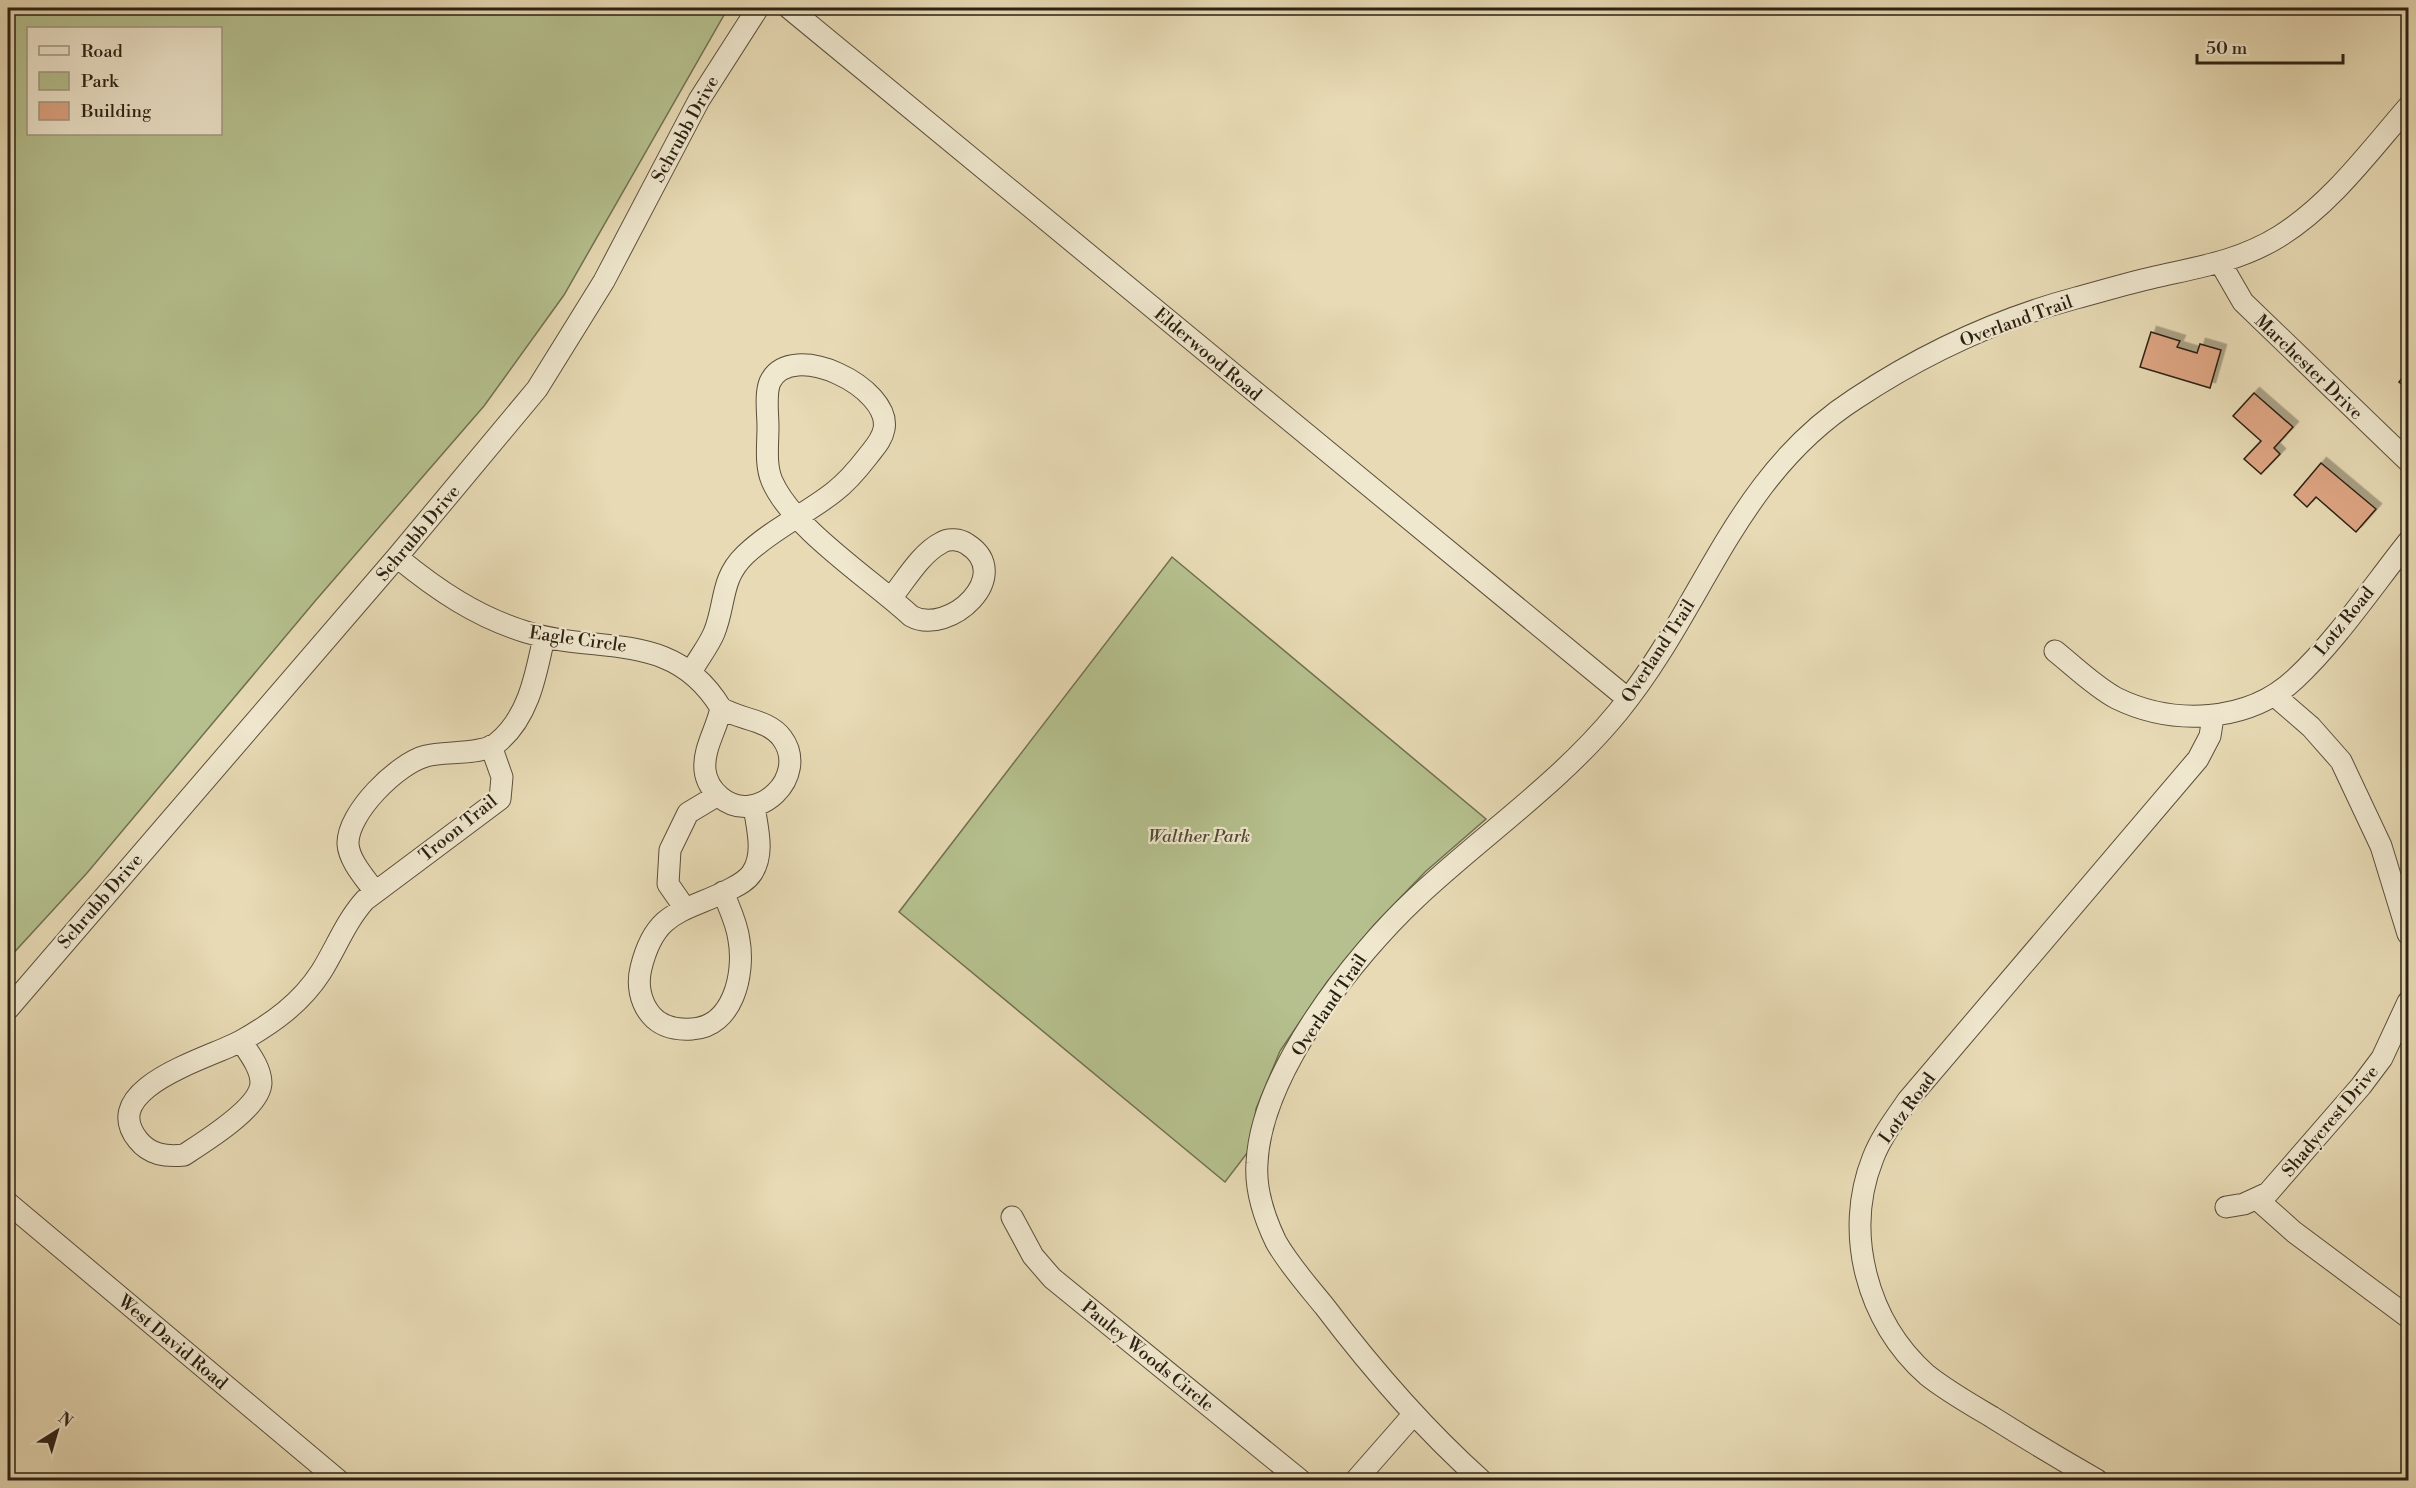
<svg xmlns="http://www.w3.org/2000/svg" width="2416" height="1488" viewBox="0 0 2416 1488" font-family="'Libre Bodoni',serif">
<defs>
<filter id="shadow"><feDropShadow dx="5.5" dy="-5.5" stdDeviation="0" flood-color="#0004"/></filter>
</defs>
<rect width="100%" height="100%" fill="#e7dab4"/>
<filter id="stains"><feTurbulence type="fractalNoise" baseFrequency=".00333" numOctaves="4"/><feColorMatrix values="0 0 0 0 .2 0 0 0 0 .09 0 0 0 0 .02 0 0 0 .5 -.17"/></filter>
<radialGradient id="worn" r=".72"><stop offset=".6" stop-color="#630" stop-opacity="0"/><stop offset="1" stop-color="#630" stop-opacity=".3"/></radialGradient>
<path fill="#b5c08e" stroke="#707050" stroke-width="1.5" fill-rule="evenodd" d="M8,8h720l-164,287 -80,111 -168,194 -229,273 -79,86zM28,28h192v106h-192z
M1172,557l314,262 -61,53 -51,53 -47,57 -47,69 -24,58 -5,39 -26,34 -326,-270z"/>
<path fill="#dea583" stroke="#2c2113" stroke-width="1.5" filter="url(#shadow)" d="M2151,332l29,9 -3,6 20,6 3,-9 21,6 -11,38 -70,-21z
M2408,370v19l-9,-7z
M2254,393l39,34 -19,21 6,6 -19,20 -17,-15 17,-18 -28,-25z
M2321,463l55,46 -20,23 -40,-35 -9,10 -13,-12z"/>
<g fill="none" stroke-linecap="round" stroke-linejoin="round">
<defs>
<path id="minor" d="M789,8l839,691
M2221,264l22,38 165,159
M397,557c40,33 80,60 129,75 75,23 147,-3 195,76 -4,21 -18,40 -16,62 1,10 7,20 15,27 37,31 90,-21 62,-59 -14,-19 -42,-18 -61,-30
M2055,651c20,16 39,35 61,47 57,28 132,25 179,-19 41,-38 78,-93 113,-137
M691,672c7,-13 17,-25 23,-39 12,-29 6,-54 31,-78 26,-25 61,-41 89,-63 13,-10 24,-23 34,-36 7,-9 14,-16 16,-27 8,-41 -93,-91 -114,-47 -5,12 -2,32 -2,45 0,17 -3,38 4,54 20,47 100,99 139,135 38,21 105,-41 56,-72 -7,-5 -19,-6 -26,-1 -20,10 -36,38 -50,55
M2274,695l37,32 30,34 40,85 27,88
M375,892c-9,-13 -26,-31 -27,-48 -1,-31 50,-81 78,-88 18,-5 58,-1 71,-13 32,-26 39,-69 47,-106
M723,892c6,16 14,31 16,48 6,34 -6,87 -47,89 -16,1 -31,-2 -41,-14 -11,-13 -14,-31 -10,-47 14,-57 40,-55 86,-77 9,-5 19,-9 25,-18 13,-20 5,-45 2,-67
M684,907l-16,-23 2,-34 18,-37 30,-18
M8,1009l389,-452 140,-168 67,-108 95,-181 59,-92
M241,1041c32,-18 60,-38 80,-69 15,-24 25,-51 44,-72l135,-101 2,-22 -11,-31
M241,1041c8,12 20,27 20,42 -1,25 -57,59 -77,72 -18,2 -34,0 -46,-15 -42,-52 72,-82 103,-99z
M2258,1200l36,32 114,85
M8,1203l330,277
M2226,1207l18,-3 24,-11 93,-107 21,-28 26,-56
M1012,1217l21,39 19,22 248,202
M1356,1480l57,-65
M1481,1480c-58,-52 -109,-111 -156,-173 -17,-21 -36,-42 -49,-65 -11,-23 -21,-53 -19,-79 4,-89 96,-206 159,-265 67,-63 143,-114 202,-186 86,-105 116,-235 237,-313 68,-45 143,-80 221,-101 26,-7 53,-15 79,-21 44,-10 85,-16 125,-41 51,-32 89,-84 128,-129
M2097,1480c-35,-20 -70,-41 -105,-63 -22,-13 -45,-26 -65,-42 -60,-53 -84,-142 -54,-217 8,-21 22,-39 35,-58l290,-341 12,-23 3,-19"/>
</defs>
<use href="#minor" stroke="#5b4f3b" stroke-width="23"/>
<use href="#minor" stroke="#efe7ce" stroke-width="21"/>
</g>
<g text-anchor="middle" stroke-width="4.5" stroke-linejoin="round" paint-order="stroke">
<g font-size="18" fill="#2c2113" stroke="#efe7ce">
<text transform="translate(685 129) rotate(-61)" y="6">Schrubb Drive</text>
<text transform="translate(2016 321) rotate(-20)" y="6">Overland Trail</text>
<text transform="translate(1208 354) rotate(40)" y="6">Elderwood Road</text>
<text transform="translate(2309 367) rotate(44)" y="6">Marchester Drive</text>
<text transform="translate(418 533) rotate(-50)" y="6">Schrubb Drive</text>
<text transform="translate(2344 621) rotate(-51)" y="6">Lotz Road</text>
<text transform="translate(578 639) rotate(8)" y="6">Eagle Circle</text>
<text transform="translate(1658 651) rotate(-57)" y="6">Overland Trail</text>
<text transform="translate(458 828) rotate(-39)" y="6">Troon Trail</text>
<text transform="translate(100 901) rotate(-49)" y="6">Schrubb Drive</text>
<text transform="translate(1329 1005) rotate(-56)" y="6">Overland Trail</text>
<text transform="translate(1907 1108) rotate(-54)" y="6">Lotz Road</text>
<text transform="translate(2330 1121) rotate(-50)" y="6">Shadycrest Drive</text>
<text transform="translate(173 1342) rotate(40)" y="6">West David Road</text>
<text transform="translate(1148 1356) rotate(39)" y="6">Pauley Woods Circle</text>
</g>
<g font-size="18" font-style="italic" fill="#4e4932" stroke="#efe7ce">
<text x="1199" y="842">Walther Park</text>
</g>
</g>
<rect width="2416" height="1488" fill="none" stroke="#e7dab4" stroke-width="30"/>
<rect x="9" y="9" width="2398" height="1470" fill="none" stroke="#2c2113" stroke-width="3"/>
<rect x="15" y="15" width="2386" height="1458" fill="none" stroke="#2c2113" stroke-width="1.5"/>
<rect x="27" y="27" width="195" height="108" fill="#efe7ce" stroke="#a19883" stroke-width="1.5"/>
<rect x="39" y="46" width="30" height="9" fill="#efe7ce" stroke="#a19883" stroke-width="1.5"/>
<text x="81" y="57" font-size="18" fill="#2c2113">Road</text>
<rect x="39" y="72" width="30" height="18" fill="#b5c08e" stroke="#a19883" stroke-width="1.5"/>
<text x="81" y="87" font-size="18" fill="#2c2113">Park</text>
<rect x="39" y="102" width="30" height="18" fill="#dea583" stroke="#a19883" stroke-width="1.5"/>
<text x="81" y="117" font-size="18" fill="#2c2113">Building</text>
<g transform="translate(57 1431) rotate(37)" stroke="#efe7ce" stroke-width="4.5" paint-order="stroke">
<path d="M0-4.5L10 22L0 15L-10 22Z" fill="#2c2113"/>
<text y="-9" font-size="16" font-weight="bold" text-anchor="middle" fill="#2c2113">N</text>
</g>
<path d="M2197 54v9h146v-9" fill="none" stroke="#2c2113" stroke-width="3"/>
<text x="2206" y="54" font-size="18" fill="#2c2113" stroke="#efe7ce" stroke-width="4.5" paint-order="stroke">50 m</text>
<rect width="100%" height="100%" filter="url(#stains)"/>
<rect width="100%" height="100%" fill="url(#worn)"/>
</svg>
